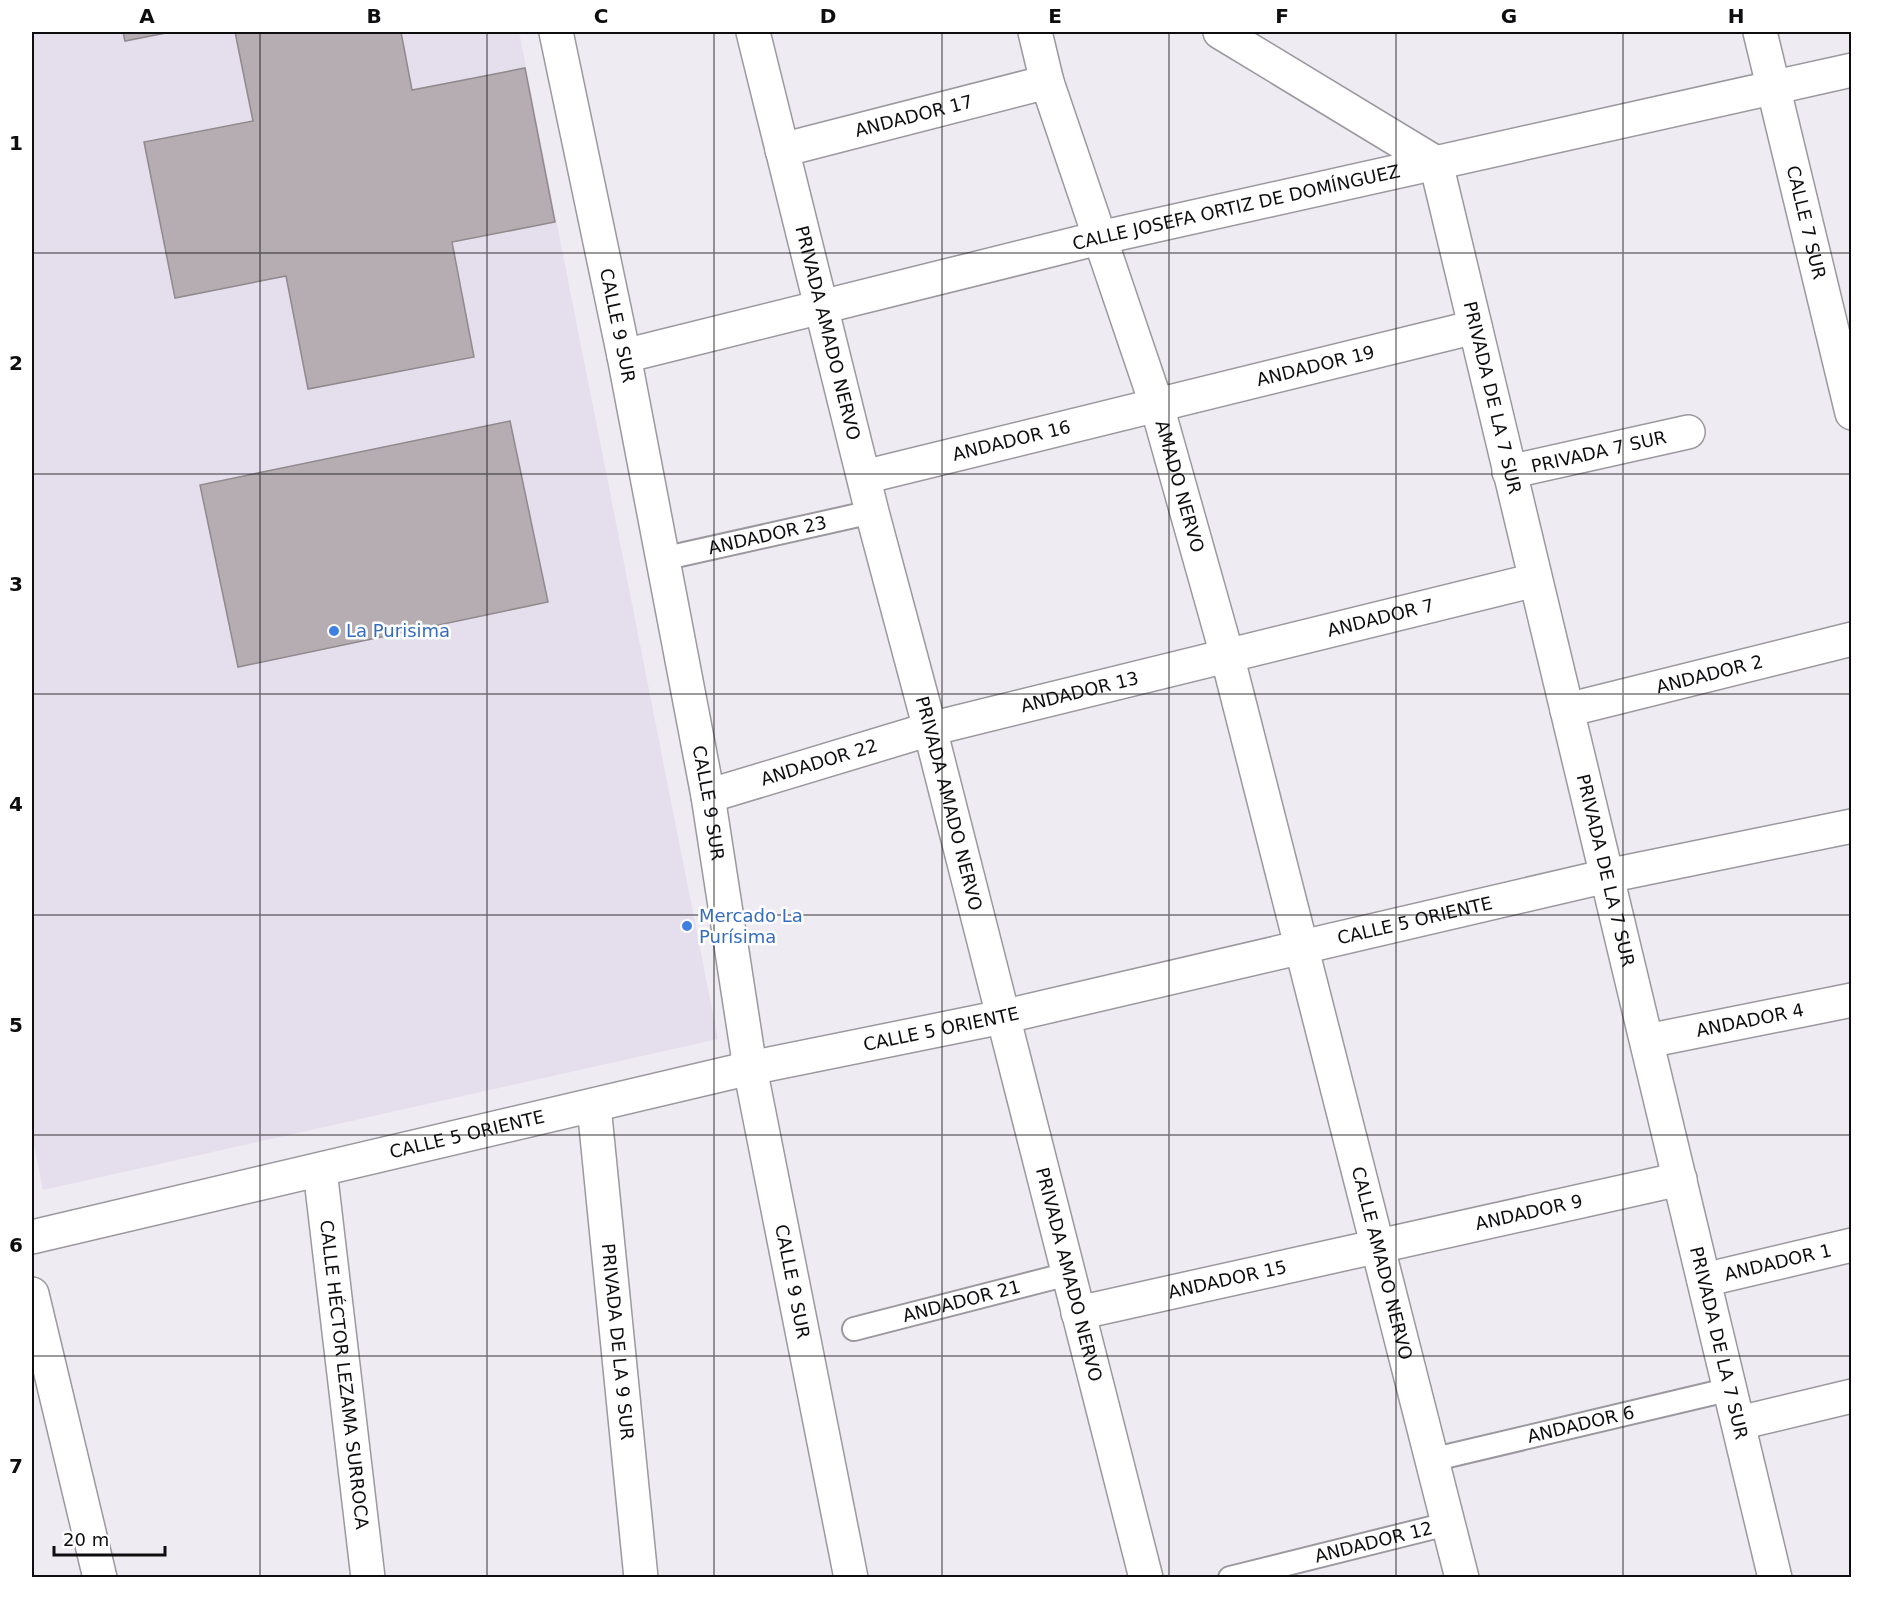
<svg xmlns="http://www.w3.org/2000/svg" width="1883" height="1609" viewBox="0 0 1883 1609" font-family="'DejaVu Sans',sans-serif">
<rect width="100%" height="100%" fill="#eeebf3"/>
<path fill="#e5dfed" d="M32,32h487l199,1007 -675,151 -11,-55z"/>
<path fill="#b5adb1" stroke="#90898d" stroke-width="1.5" d="M123,32h48l-46,9z
M235,32h166l11,58 113,-22 30,154 -103,20 22,115 -166,32 -22,-113 -111,22 -31,-156 109,-21z
M510,421l38,181 -310,65 -38,-182z"/>
<g fill="none" stroke-linecap="round" stroke-linejoin="round">
<defs>
<g id="lane">
<path id="s1" d="M662,559l210,-47"/>
<path id="s2" d="M854,1329l214,-55"/>
<path id="s3" d="M1431,1460l300,-71"/>
<path id="s4" d="M1230,1578l217,-54"/>
</g>
<g id="street">
<path id="s5" d="M753,32l119,480 58,217 216,849"/>
<path id="s6" d="M1035,32l12,50 110,324 70,249 235,923"/>
<path id="s7" d="M1220,32l216,131 339,1415"/>
<path id="s8" d="M782,150l265,-68"/>
<path id="s9" d="M624,356l475,-118 753,-168"/>
<path id="s10" d="M1509,472l179,-40"/>
<path id="s11" d="M864,477l611,-150"/>
<path id="s12" d="M1567,710l285,-71"/>
<path id="s13" d="M708,796l222,-67 605,-149"/>
<path id="s14" d="M1647,1041l205,-41"/>
<path id="s15" d="M594,1106l47,472"/>
<path id="s16" d="M320,1170l48,408"/>
<path id="s17" d="M32,1237l718,-169"/>
<path id="s18" d="M1704,1280l148,-35"/>
<path d="M32,1294l68,284"/>
<path id="s19" d="M1078,1313l602,-134"/>
<path d="M1739,1423l113,-27"/>
</g>
<g id="secondary">
<path id="s20" d="M556,32l68,324 84,440 42,272 101,510"/>
<path id="s21" d="M1760,32l92,381"/>
<path id="s22" d="M750,1068l252,-51 605,-141 245,-50"/>
</g>
</defs>
<use href="#lane" stroke="#9b989f" stroke-width="26"/>
<use href="#street" stroke="#9b989f" stroke-width="36"/>
<use href="#secondary" stroke="#9b989f" stroke-width="36"/>
<use href="#lane" stroke="#fff" stroke-width="22"/>
<use href="#street" stroke="#fff" stroke-width="33"/>
<use href="#secondary" stroke="#fff" stroke-width="33"/>
</g>
<path fill="none" stroke="#0e0d10" stroke-width="1.5" stroke-opacity="0.55" d="M260,32v1546M487,32v1546M714,32v1546M942,32v1546M1169,32v1546M1396,32v1546M1623,32v1546M32,253h1820M32,474h1820M32,694h1820M32,915h1820M32,1135h1820M32,1356h1820"/>
<g fill="#3f7fe0" stroke="#fff" stroke-width="2">
<circle cx="334" cy="631" r="6"/>
<circle cx="687" cy="926" r="6"/>
</g>
<g text-anchor="middle" stroke-width="5" stroke-linejoin="round" paint-order="stroke">
<g font-size="18" fill="#0e0d10" stroke="#fff">
<text dy="6" stroke="none"><textPath href="#s8" startOffset="136">ANDADOR 17</textPath></text>
<text dy="6" stroke="none"><textPath href="#s9" startOffset="630">CALLE JOSEFA ORTIZ DE DOMÍNGUEZ</textPath></text>
<text dy="6" stroke="none"><textPath href="#s21" startOffset="196">CALLE 7 SUR</textPath></text>
<text dy="6" stroke="none"><textPath href="#s20" startOffset="300">CALLE 9 SUR</textPath></text>
<text dy="6" stroke="none"><textPath href="#s5" startOffset="310">PRIVADA AMADO NERVO</textPath></text>
<text dy="6" stroke="none"><textPath href="#s11" startOffset="465">ANDADOR 19</textPath></text>
<text dy="6" stroke="none"><textPath href="#s7" startOffset="494">PRIVADA DE LA 7 SUR</textPath></text>
<text dy="6" stroke="none"><textPath href="#s11" startOffset="152">ANDADOR 16</textPath></text>
<text dy="6" stroke="none"><textPath href="#s10" startOffset="92">PRIVADA 7 SUR</textPath></text>
<text dy="6" stroke="none"><textPath href="#s6" startOffset="477">AMADO NERVO</textPath></text>
<text dy="6" stroke="none"><textPath href="#s1" startOffset="108">ANDADOR 23</textPath></text>
<text dy="6" stroke="none"><textPath href="#s13" startOffset="696">ANDADOR 7</textPath></text>
<text dy="6" stroke="none"><textPath href="#s12" startOffset="147">ANDADOR 2</textPath></text>
<text dy="6" stroke="none"><textPath href="#s13" startOffset="386">ANDADOR 13</textPath></text>
<text dy="6" stroke="none"><textPath href="#s13" startOffset="116">ANDADOR 22</textPath></text>
<text dy="6" stroke="none"><textPath href="#s20" startOffset="786">CALLE 9 SUR</textPath></text>
<text dy="6" stroke="none"><textPath href="#s5" startOffset="796">PRIVADA AMADO NERVO</textPath></text>
<text dy="6" stroke="none"><textPath href="#s7" startOffset="980">PRIVADA DE LA 7 SUR</textPath></text>
<text dy="6" stroke="none"><textPath href="#s22" startOffset="681">CALLE 5 ORIENTE</textPath></text>
<text dy="6" stroke="none"><textPath href="#s14" startOffset="105">ANDADOR 4</textPath></text>
<text dy="6" stroke="none"><textPath href="#s22" startOffset="195">CALLE 5 ORIENTE</textPath></text>
<text dy="6" stroke="none"><textPath href="#s17" startOffset="447">CALLE 5 ORIENTE</textPath></text>
<text dy="6" stroke="none"><textPath href="#s19" startOffset="462">ANDADOR 9</textPath></text>
<text dy="6" stroke="none"><textPath href="#s18" startOffset="76">ANDADOR 1</textPath></text>
<text dy="6" stroke="none"><textPath href="#s6" startOffset="1280">CALLE AMADO NERVO</textPath></text>
<text dy="6" stroke="none"><textPath href="#s5" startOffset="1282">PRIVADA AMADO NERVO</textPath></text>
<text dy="6" stroke="none"><textPath href="#s19" startOffset="153">ANDADOR 15</textPath></text>
<text dy="6" stroke="none"><textPath href="#s20" startOffset="1272">CALLE 9 SUR</textPath></text>
<text dy="6" stroke="none"><textPath href="#s2" startOffset="111">ANDADOR 21</textPath></text>
<text dy="6" stroke="none"><textPath href="#s15" startOffset="237">PRIVADA DE LA 9 SUR</textPath></text>
<text dy="6" stroke="none"><textPath href="#s7" startOffset="1466">PRIVADA DE LA 7 SUR</textPath></text>
<text dy="6" stroke="none"><textPath href="#s16" startOffset="206">CALLE HÉCTOR LEZAMA SURROCA</textPath></text>
<text dy="6" stroke="none"><textPath href="#s3" startOffset="154">ANDADOR 6</textPath></text>
<text dy="6" stroke="none"><textPath href="#s4" startOffset="148">ANDADOR 12</textPath></text>
</g>
<g font-size="18" fill="#366cbe" stroke="#fff" text-anchor="start">
<text x="346" y="637">La Purisima</text>
<text x="699" y="922">Mercado La<tspan x="699" dy="21">Purísima</tspan></text>
</g>
</g>
<rect width="1883" height="1609" fill="none" stroke="#ffffff" stroke-width="66"/>
<path d="M54 1546v9h111v-9" fill="none" stroke="#0e0d10" stroke-width="3"/>
<text x="63" y="1546" font-size="18" fill="#0e0d10" stroke="#ffffff" stroke-width="4.5" paint-order="stroke">20 m</text>
<rect x="33" y="33" width="1817" height="1543" fill="none" stroke="#0e0d10" stroke-width="2"/>
<g font-size="20" text-anchor="middle" font-weight="bold" fill="#0e0d10">
<text x="147" y="23">A</text>
<text x="374" y="23">B</text>
<text x="601" y="23">C</text>
<text x="828" y="23">D</text>
<text x="1055" y="23">E</text>
<text x="1282" y="23">F</text>
<text x="1509" y="23">G</text>
<text x="1736" y="23">H</text>
<text x="16" y="150">1</text>
<text x="16" y="370">2</text>
<text x="16" y="591">3</text>
<text x="16" y="811">4</text>
<text x="16" y="1032">5</text>
<text x="16" y="1252">6</text>
<text x="16" y="1473">7</text>
</g>
</svg>
